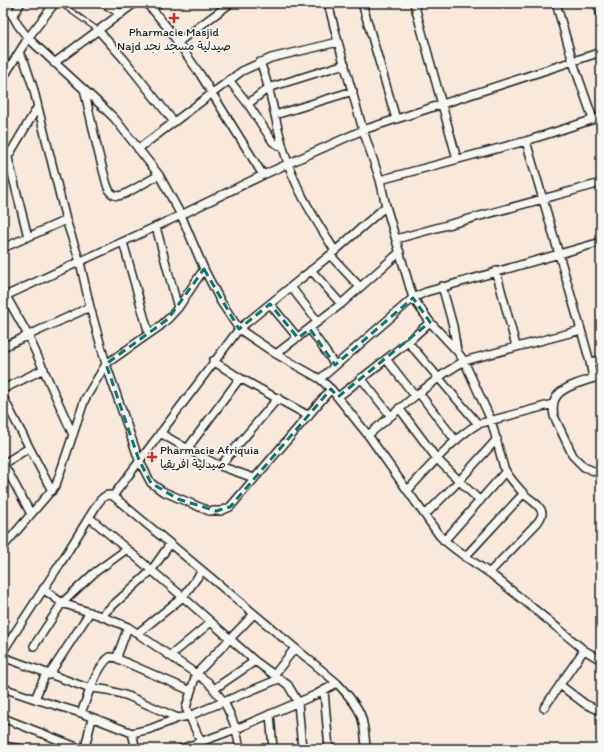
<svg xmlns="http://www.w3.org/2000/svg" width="604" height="752" viewBox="0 0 604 752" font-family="Itim,'Playpen Sans Arabic',sans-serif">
<rect width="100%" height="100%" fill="#f8e9dc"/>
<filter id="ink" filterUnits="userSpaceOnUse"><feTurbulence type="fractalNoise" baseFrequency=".025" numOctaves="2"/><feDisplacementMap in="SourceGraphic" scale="8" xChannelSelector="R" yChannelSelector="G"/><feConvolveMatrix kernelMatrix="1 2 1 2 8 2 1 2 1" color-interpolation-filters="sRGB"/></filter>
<g filter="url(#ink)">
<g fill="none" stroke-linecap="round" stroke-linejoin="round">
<defs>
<path id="service" d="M60,3l38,27"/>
<path id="minor" d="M6,3l12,22 10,13 75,69 12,12 44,56 22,40 23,54 17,33 18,27 37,25 44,25 11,10 37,46 71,100c15,16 34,26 52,39 31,25 62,50 93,76l17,10
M103,3l18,11
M147,3l20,24 33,47 63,101
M328,3l10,39 25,88 17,50 6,26 27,92 17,24 27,29
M362,3l34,116
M414,3l43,156
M556,3l17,59 20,57
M597,3l4,12
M3,9l10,7 8,-13
M151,9l8,-6
M98,30l25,28 51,64
M177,43l54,-40
M19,53l6,10 8,24 33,133 14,42 10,45 16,57 33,96 12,23 11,8 47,20h12l9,-4 101,-118
M260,62c12,29 15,62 25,92 10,35 31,66 50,97
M54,63l81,-60
M3,78l25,-40 27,-35
M229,80l19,24 25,38 10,6
M84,89l14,62 9,34 3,7 4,3 4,1 7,-2 34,-19
M248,104l20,-16 77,-24
M275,115l78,-24
M526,141l55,189 9,32 3,16
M138,149l104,-78 29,-13 67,-16
M8,158l20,79
M3,165l34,-57
M380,180l146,-39 75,-24
M156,227l22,81
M396,239l205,-56
M123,242l26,92
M3,248l63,-28
M330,255l30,32
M311,270l30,34
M496,271l20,75
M442,286l11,40 4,25 7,10 27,59 13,48c5,10 13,18 20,26 5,5 17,11 18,19 0,3 -2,6 -4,9l-49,51
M291,287l27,35
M6,296l22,39 45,100
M3,297l178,-82 82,-40 100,-45 238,-78
M270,304l28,34
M310,329l25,36
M408,342l70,82
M3,347l87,-40
M276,354l65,-50 59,-52
M386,359l29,37
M213,361l27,17 69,38
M590,362l11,-2
M601,377c-9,1 -16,4 -25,7 -16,6 -26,13 -22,32l19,40 11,11 17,7
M361,378l29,37
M320,379l93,-81 13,-6 175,-50
M3,389l41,-20
M419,393l37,48
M3,397l49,94
M338,397l70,-55 22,-20
M399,408l38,51 43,42
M160,433l42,24 18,9 34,12
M368,435l47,-39 30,-23 19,-12 117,-31
M187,449l53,-71
M3,463l28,51
M3,464l26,-16
M220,466l58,-68
M408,490c20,-21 44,-51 70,-66l75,-20
M113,496l126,-167 96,-78 51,-45
M425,515l34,-34 38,-42
M89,517l94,80 72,64 33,24 10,17 4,47
M444,541l62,-70
M3,547l53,-62 29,-86 21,-35 53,-37 9,-8 10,-11 26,-39
M465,557l59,-64
M43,589l19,14 39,13 27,11 80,55 16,20 6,12 6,15 4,20
M101,616l50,-45 19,-27
M128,627l-10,27v5l73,32
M138,633l45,-36 19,-26
M34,646l28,-43 32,-30 33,-24
M3,651l57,-87 38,-61c4,-5 8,-10 15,-7l224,187c24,26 27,31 29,66
M170,656l41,-34
M3,657l82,30 22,3 21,6 50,22
M49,675l41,-63
M274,675l21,-27
M560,685l25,19 16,7
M3,688l32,11 46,14 51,20 18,-4 28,-11 11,-2 90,-37
M214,689l41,-28
M324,691l5,58
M35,699l11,-26
M544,708l40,-58
M81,713c6,-15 16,-47 29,-56l8,1
M270,714l3,35
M3,718l76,30h6v1
M132,733l4,16
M3,746l20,3
M85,748l7,-30
M181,749l55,-20 79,-34 22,-12
M204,749l-18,-41 10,-34 58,-60"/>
</defs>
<use href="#service" stroke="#1c1c1c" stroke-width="6"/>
<use href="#minor" stroke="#1c1c1c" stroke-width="10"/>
<use href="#service" stroke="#f6f6f2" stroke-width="3.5"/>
<use href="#minor" stroke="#f6f6f2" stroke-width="7"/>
</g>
</g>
<path fill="none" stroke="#0f766e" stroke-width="3" stroke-dasharray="8 5" stroke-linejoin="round" d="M204,269l35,60 31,-25 28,34 12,-9 25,36 78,-67 17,24 -92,75 -7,-8 -101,118 -14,4 -38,-12 -27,-16 -12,-23 -33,-96 62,-45z"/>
<g fill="#c8321e" stroke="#f6f6f2" stroke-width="1.5">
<path d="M172 12h4v4h4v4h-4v4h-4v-4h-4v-4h4z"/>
<path d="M150 451h4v4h4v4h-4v4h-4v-4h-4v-4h4z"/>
</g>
<g text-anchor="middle" stroke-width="3.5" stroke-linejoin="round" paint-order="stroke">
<g font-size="12" fill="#1c1c1c" stroke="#f6f6f2">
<text x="174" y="36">Pharmacie Masjid<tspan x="174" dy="14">Najd صيدلية مسجد نجد</tspan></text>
<text x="160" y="454" text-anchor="start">Pharmacie Afriquia<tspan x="160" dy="14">صيدلية افريقيا</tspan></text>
</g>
</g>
<rect width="604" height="752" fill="none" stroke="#f6f6f2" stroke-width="16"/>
<rect x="8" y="8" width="588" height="736" fill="none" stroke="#1c1c1c" stroke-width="1.5" filter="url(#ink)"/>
</svg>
